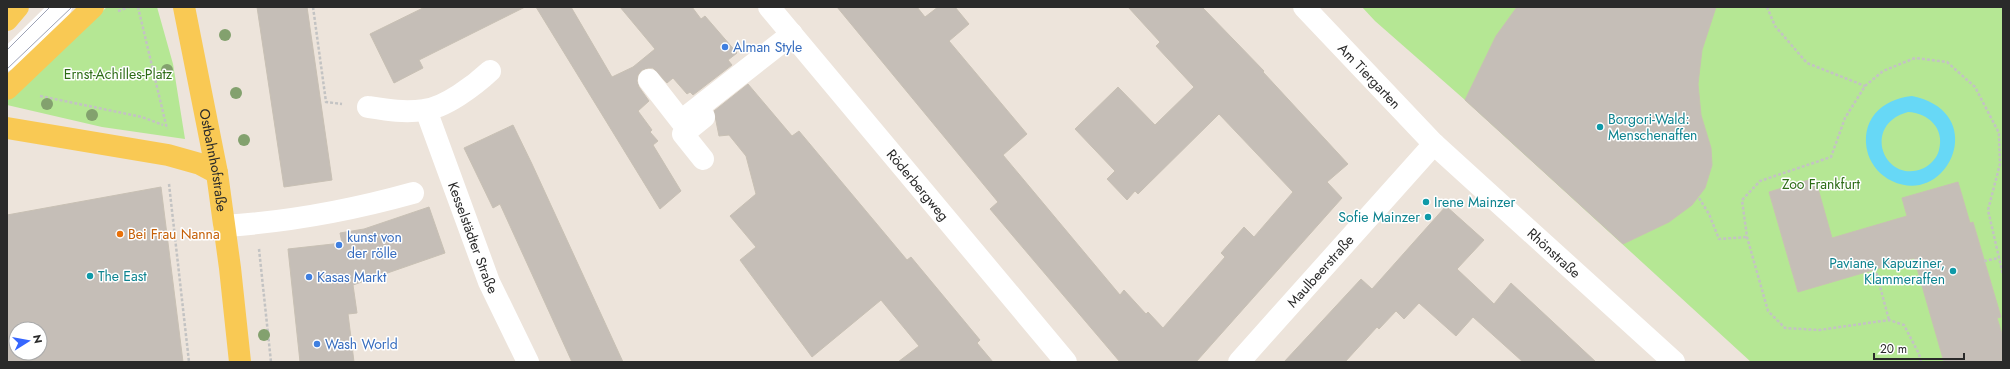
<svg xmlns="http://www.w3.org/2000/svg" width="2010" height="369" viewBox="0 0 2010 369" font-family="Jost,sans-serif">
<rect width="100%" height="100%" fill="#ede4db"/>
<path fill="#b5e794" d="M107,7h50l16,57 12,75 -83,-12 -95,-22v-7z
M1362,7h641v355h-252l-286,-262 -90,-79z"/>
<path fill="#67d8f6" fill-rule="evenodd" d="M1912,96c79,16 36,112 -20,85 -11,-5 -20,-15 -24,-27 -9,-33 13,-55 44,-58zM1908,112c20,1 37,16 31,38 -2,8 -8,14 -15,18 -39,18 -64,-43 -16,-56z"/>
<path fill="#c5beb7" stroke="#c8c0b4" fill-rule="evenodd" d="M257,7h50l25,173 -48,7z
M425,7h100l-106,53 4,8 -29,15 -24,-49z
M536,7h35l41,70 21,-10 22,-18 -35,-42h72l9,12 4,-3 32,37 -9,7 4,5 -39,30 -3,-3 -3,2 -14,-16 -6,5 -14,-15h-5l-6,2 -4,5 -1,6 2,6 10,14 -11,10 14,19 -2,2 8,9 -5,4 28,46 -21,18z
M837,7h80l8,10 13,-10h17l14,17 -20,17 78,93 -24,21 117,140 4,-5 22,24 2,-2 15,16 62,-71 -4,-4 23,-26 10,10 39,-45 -74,-78 -81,80 -3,-3 -8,9 -20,-21 8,-8 -40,-42 43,-42 37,38 39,-38 -38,-41 4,-4 -32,-35h74l62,64 -1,1 85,92 -21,18 15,16 -146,164h-76l-130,-153 8,-7z
M1517,7h199l-14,43 -4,34 3,31 10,33 1,17 -7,23 -13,17 -23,17 -46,22 -158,-144 31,-64z
M748,84l44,52 7,-5 108,129 4,-3 69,83 -3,3 16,19h-95l21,-16 -38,-46 -69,57 -72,-97 16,-13 -26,-31 26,-22 -10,-38 -17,-21 -10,1 -5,-25z
M513,125l19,39 91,198h-51l-72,-158 -7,4 -29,-60z
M1815,178l17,60 75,-22 -5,-18 56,-16 12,41 3,-1 28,95 -4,1 6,19v25h-59l-30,-104 -116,34 -29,-100z
M161,187l22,175h-176v-147zM16,329h24v24h-24z
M1446,206l38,34 -27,29 37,35 17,-21 85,79h-73l-50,-45 -17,19 -37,-33 -15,16 -8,-8 -17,18 -2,-2 -32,35h-61l77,-83 11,10z
M429,207l16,46 -92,32 4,28 -9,1 6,48h-54l-12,-113 54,-6 -2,-10 24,-4z"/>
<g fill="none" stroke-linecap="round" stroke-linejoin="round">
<path stroke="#c3c3c3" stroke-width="2.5" stroke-dasharray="3 2" stroke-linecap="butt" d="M138,7l29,122
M313,7l13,95 16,2
M1767,7l8,19 32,37 58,23
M118,11l11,-4
M40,96l102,21 21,8
M169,184l20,178
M1699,198l10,16 10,25 28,-2
M259,249l12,113
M1984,261l15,-3
M1875,268l14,52
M1921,362l-2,-8 -15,-29 -15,-5 -70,10 -34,-2 -17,-17 -21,-74 -5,-37 18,-19 71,-24 14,-39 20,-32 18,-15 32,-13 32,4 28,25 24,46 1,31 -12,46 15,65"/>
<g stroke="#fff" stroke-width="22">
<path id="s1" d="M769,7l297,355"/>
<path id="s2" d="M1304,7l130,137 240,218"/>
<path d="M7,60l54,-53"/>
<path d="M649,80l32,41 111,-87"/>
<path d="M368,107c19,3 37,6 56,3 21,-2 51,-25 66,-39"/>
<path id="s3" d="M426,110l63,172 39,80"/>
<path d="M703,159l-20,-25 21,-17"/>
<path d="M224,226c63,-4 128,-16 189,-33"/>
<path id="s4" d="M1239,362l195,-218"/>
</g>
<g stroke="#f9c954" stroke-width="22">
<path id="s5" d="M184,7l33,166 13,95 10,94"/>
<path d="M7,20l11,-13"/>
<path d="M7,89l86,-82"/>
<path d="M7,128l161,27 32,9 17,9"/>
</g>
<path stroke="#9da2b6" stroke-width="1" d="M7,50l43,-43
M7,69l65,-62"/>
</g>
<g fill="#83a16e">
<circle cx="225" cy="35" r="6"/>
<circle cx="167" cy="70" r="6"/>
<circle cx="236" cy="93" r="6"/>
<circle cx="47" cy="104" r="6"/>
<circle cx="92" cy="115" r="6"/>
<circle cx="244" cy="140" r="6"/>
<circle cx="264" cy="335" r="6"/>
</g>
<g fill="#3f7fe0" stroke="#fff" stroke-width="1.5">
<circle cx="725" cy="47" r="4"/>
<circle cx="339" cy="245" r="4"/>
<circle cx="309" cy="277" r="4"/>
<circle cx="317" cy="344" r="4"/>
</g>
<g fill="#0f9aa8" stroke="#fff" stroke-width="1.5">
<circle cx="1600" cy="127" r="4"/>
<circle cx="1426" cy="202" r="4"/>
<circle cx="1428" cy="217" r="4"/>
<circle cx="1953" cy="271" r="4"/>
<circle cx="90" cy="276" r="4"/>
</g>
<circle fill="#e8710a" stroke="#fff" stroke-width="1.5" cx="120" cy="234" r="4"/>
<g text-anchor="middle" stroke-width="3" stroke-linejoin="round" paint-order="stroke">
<g font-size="14" fill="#366cbe" stroke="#fff" text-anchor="start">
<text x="733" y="52">Alman Style</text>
<text x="347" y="242">kunst von<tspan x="347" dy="16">der rölle</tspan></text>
<text x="317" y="282">Kasas Markt</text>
<text x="325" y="349">Wash World</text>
</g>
<g font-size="14" fill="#2c6b15" stroke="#fff">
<text x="118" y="79">Ernst-Achilles-Platz</text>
<text x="1821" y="189">Zoo Frankfurt</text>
</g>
<g font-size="14" fill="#2a2a2a" stroke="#fff">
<text dy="5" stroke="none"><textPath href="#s2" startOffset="95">Am Tiergarten</textPath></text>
<text dy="5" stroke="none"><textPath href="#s5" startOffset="156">Ostbahnhofstraße</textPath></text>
<text dy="5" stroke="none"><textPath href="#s1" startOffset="232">Röderbergweg</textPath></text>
<text dy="5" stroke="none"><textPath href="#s3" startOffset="136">Kesselstädter Straße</textPath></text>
<text dy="5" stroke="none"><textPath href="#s2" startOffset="351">Rhönstraße</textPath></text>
<text dy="5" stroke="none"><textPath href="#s4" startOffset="122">Maulbeerstraße</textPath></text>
</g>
<g font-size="14" fill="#0d838f" stroke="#fff" text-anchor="start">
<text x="1608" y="124">Borgori-Wald:<tspan x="1608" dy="16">Menschenaffen</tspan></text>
<text x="1434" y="207">Irene Mainzer</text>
<text x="1420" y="222" text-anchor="end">Sofie Mainzer</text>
<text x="1945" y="268" text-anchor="end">Paviane, Kapuziner,<tspan x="1945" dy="16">Klammeraffen</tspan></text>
<text x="98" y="281">The East</text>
</g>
<g font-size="14" fill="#c56008" stroke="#fff" text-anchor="start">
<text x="128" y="239">Bei Frau Nanna</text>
</g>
</g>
<rect width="2010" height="369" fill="none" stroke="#2a2a2a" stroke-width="16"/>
<g transform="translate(28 341) rotate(79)"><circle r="19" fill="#ffffff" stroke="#aaaaaa"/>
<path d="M0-3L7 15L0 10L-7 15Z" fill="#3666ff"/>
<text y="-6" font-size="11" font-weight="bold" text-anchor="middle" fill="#2a2a2a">N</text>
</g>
<path d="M1874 353v6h90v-6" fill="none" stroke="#2a2a2a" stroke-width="2"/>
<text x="1880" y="353" font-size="12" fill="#2a2a2a" stroke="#ffffff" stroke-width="3" paint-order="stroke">20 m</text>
</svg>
